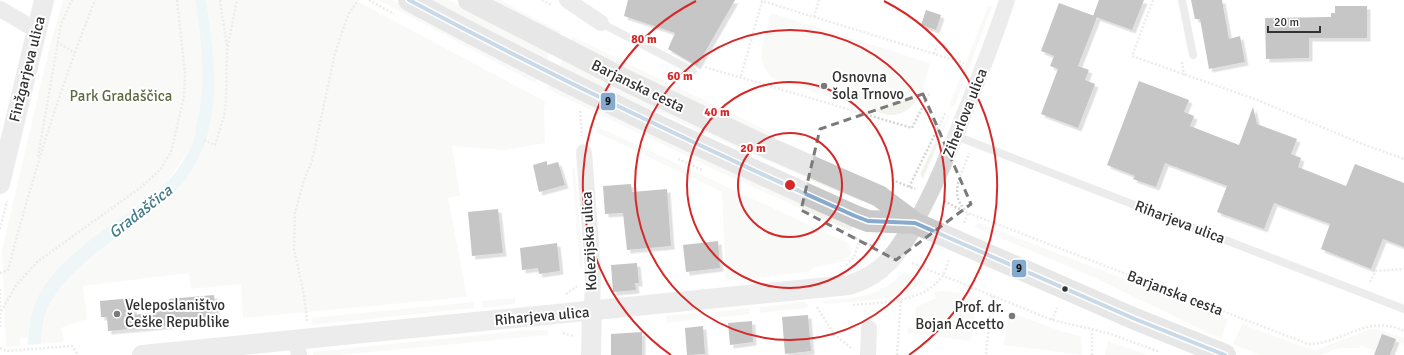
<svg xmlns="http://www.w3.org/2000/svg" width="1404" height="355" viewBox="0 0 1404 355" font-family="Signika,sans-serif">
<defs>
<filter id="shadow"><feDropShadow dx="3.5" dy="3.5" stdDeviation="0" flood-color="#0004"/></filter>
</defs>
<rect width="100%" height="100%" fill="#fff"/>
<path fill="#f2f3ed" d="M63,0h132l8,50 1,25 -2,30 -10,41 -25,36 -93,73c-28,28 -40,43 -46,83h-7l-1,8 -14,1 -4,-97 46,-197z
M206,0h149l191,102 -2,5 1,36 -40,7 -53,-4 8,50 -12,2 19,99 -224,21 -2,-34 -50,5 -2,-16 -106,13 4,33 -26,9 3,12 -2,2 -21,2c1,-14 3,-28 10,-41 18,-35 75,-71 107,-97 10,-9 22,-18 30,-30 10,-13 16,-31 19,-47 11,-50 6,-80 -1,-129z
M379,0h13l146,78 -3,5z
M428,0h21l101,53 -4,9z
M487,0h13l61,32 -3,5z
M988,6l4,1 -37,98 -7,4z
M771,13l159,50c-7,23 -12,54 -43,52l-113,-36c-22,-17 -9,-44 -3,-66z
M573,37l197,95 -2,6 -198,-95z
M563,59l302,140 -2,3 -36,-15 -269,-119z
M550,84l304,141 -3,6 -127,-57 -177,-85z
M950,115l-27,64 -3,-5 28,-58z
M596,126l250,116 4,4 1,7 -6,8 -30,6 -7,5 -82,9 -4,-89 -126,-60z
M572,168h3l8,93 -1,7h-2z
M979,223l249,96 -7,20 -130,-63 -117,-49z
M904,272l14,5 5,6c-23,19 -68,18 -97,21l-5,-3c34,-3 58,-3 83,-29z
M943,291l20,2 14,6 -6,42 -64,-8 1,-6 5,1 3,-21 20,-9 -2,-6z
M515,298v6l-32,4 -1,-7z
M474,302v6l-162,17 -1,-7z
M804,302l4,2 -1,4 -47,5v-6z
M750,308v6l-36,4v-6z
M1009,312l52,19 20,5 1,19 -78,-10z
M696,313l1,6 -30,4 -1,-7z
M1242,324l67,25 7,1 55,-21h7l26,9v8l-8,-7 -20,12 -16,-6 -1,3h-20l-18,7h-61l-27,-11z
M526,330h22v5l-209,20h-26v-3z
M1108,341l40,14h-43z"/>
<path fill="#dbebf0" d="M195,0h11c9,58 18,125 -18,176 -8,12 -21,22 -32,31 -34,29 -83,57 -105,95 -9,16 -10,35 -11,53h-13c1,-17 2,-34 8,-51 20,-52 93,-85 132,-122 10,-10 18,-24 24,-35 4,-7 4,-17 6,-24 10,-42 5,-81 -2,-123z"/>
<path fill="#fff" d="M43,344l-1,11h-17l1,-10z"/>
<path fill="#808080" filter="url(#shadow)" d="M628,0h107l-38,66 -29,-17 7,-16 -51,-17z
M1099,0h45l-12,30 -39,-14z
M1191,0h31l7,39 11,-3 5,26 -36,7 -9,-50h-5z
M1059,3l38,14 -19,49 11,4 -4,10 10,4 -17,44 -37,-14 17,-45 -8,-3 4,-10 -13,-5z
M1335,6h32v32h-58v20l-43,1 -1,-41 66,-1v-4h4z
M926,10l15,5 -5,15 -15,-5z
M1139,81l50,19 -5,12 10,4 -4,10 49,19 14,-38 4,17 40,15 -6,15 10,4 -3,9 48,19 9,-22 49,19v64l-21,-8 -12,30 -50,-20 9,-25 -56,-21 -10,26 -47,-17 10,-26 -62,-23 -9,24 -23,-8 2,-3 -28,-11z
M547,161v4l11,-3 7,23 -26,7 -6,-27z
M631,184l1,8 35,-3 4,57 -44,4 -4,-37 -18,1 -2,-28z
M498,209l5,44 -31,3 -4,-44z
M718,241l2,27 -34,4 -3,-27z
M557,243l3,28 -21,3 -1,-6 -16,2 -2,-22z
M637,263l2,20h-4l1,7 -23,2 -2,-27z
M214,295l2,17 -10,1 1,9 -99,9 -1,-14h-6l-1,-16 32,-3 2,17 36,-5 -1,-11z
M808,315l3,36 -26,3 -3,-37z
M752,321l1,21 -23,3 -2,-22z
M703,326l2,28 -18,1 -2,-27z
M642,332v23h-31v-21z
M1382,334l14,5 -6,16h-16z"/>
<g fill="none" stroke-linecap="round" stroke-linejoin="round">
<path stroke="#d4d4d4" stroke-width="2.5" stroke-dasharray="2 2" stroke-linecap="butt" d="M220,0l7,47
M369,0l25,14
M542,0l10,5
M1153,0l-21,56 123,43 105,44 44,16
M814,17l5,-17
M57,42l18,11
M934,54l3,-9
M1182,62l2,13
M705,67l207,61 18,-36
M741,76l21,-75 202,62
M580,111l2,25
M204,140l11,5 9,-29 2,-15 1,-51 10,-50
M38,157l23,-133 11,-24
M678,159l24,11
M892,180l23,9
M909,187l37,-75
M944,201l24,12 340,131c35,0 59,-31 96,-13
M965,210c-17,-18 -2,-37 4,-57
M964,223l4,-10
M0,229l7,-28
M855,238l21,10
M912,263l140,57 56,13 52,19
M846,265l8,-8 6,-17
M0,273l8,-3c24,-92 52,-182 87,-270
M1370,282l6,-11 28,-2
M0,289v39
M566,294l11,-8
M853,305c29,-3 69,-2 89,-28 3,-5 5,-12 7,-17
M817,307l17,27 18,15
M1,311l16,-27 20,-22 103,-74 20,-18 11,-18 13,-55 1,-24 -8,-73
M1052,320l5,-12
M307,321l-3,-26 -10,-46 1,-36 9,-33 8,-19 23,-108 13,-38 10,-15
M563,333l10,3
M0,348l6,3 66,-5 6,9
M986,354l6,-58
M897,355l4,-55
M1092,355v-25"/>
<path stroke="#d6d6d6" stroke-width="8" d="M1182,0l11,55
M601,23l92,48
M956,136l448,173"/>
<path stroke="#d6d6d6" stroke-width="16" d="M567,0l34,23
M0,9l36,21
M584,152l9,119 -1,40
M915,223c20,-35 35,-73 50,-111 15,-37 30,-74 42,-112
M296,339l3,16
M868,355l1,-27"/>
<path stroke="#d6d6d6" stroke-width="20" d="M0,184l44,-184
M142,355l707,-70c35,-10 49,-33 66,-62
M591,355l1,-44"/>
<path stroke="#c9c9c9" stroke-width="22" d="M409,0c145,79 295,149 446,216l13,5 47,2
M469,0l162,83 131,62 117,51 36,27 220,96 90,36"/>
<defs>
<path id="bus-1" d="M409,0c146,78 295,149 446,216l13,5 47,2 220,96 90,36"/>
</defs>
<use href="#bus-1" stroke="#fff" stroke-width="7"/>
<use href="#bus-1" stroke="#86aacd" stroke-width="4"/>
</g>
<path d="M0 0H1404V355H0ZM923,94l48,110 -75,56 -95,-50 19,-81z" fill="#fff" fill-opacity=".55" fill-rule="evenodd"/>
<path fill="none" stroke="#7a7a7a" stroke-width="3" stroke-dasharray="8 5" stroke-linejoin="round" d="M923,94l48,110 -75,56 -95,-50 19,-81z"/>
<g fill="none" stroke="#d62828" stroke-width="2">
<circle cx="790" cy="185" r="52"/>
<circle cx="790" cy="185" r="103"/>
<circle cx="790" cy="185" r="155"/>
<path d="M671 355A207 207 0 0 1 696 1M884 1A207 207 0 0 1 909 355"/>
</g>
<g fill="#7a7a7a" stroke="#fff" stroke-width="1.5">
<circle cx="824" cy="86" r="4"/>
<circle cx="117" cy="314" r="4"/>
<circle cx="1012" cy="316" r="4"/>
</g>
<circle fill="#323232" stroke="#fff" stroke-width="1.5" cx="1065" cy="289" r="3.5"/>
<g text-anchor="middle" stroke-width="4" stroke-linejoin="round" paint-order="stroke">
<g font-size="15" fill="#323232" stroke="#fff">
<text transform="translate(27 69) rotate(-76)" y="5">Finžgarjeva ulica</text>
<text transform="translate(638 86) rotate(26)" y="5">Barjanska cesta</text>
<text transform="translate(965 113) rotate(-68)" y="5">Ziherlova ulica</text>
<text transform="translate(1180 222) rotate(21)" y="5">Riharjeva ulica</text>
<text transform="translate(589 241) rotate(-93)" y="5">Kolezijska ulica</text>
<text transform="translate(1175 293) rotate(21)" y="5">Barjanska cesta</text>
<text transform="translate(542 316) rotate(-5)" y="5">Riharjeva ulica</text>
</g>
<g font-size="15" fill="#323232" stroke="#fff" text-anchor="start">
<text x="832" y="82">Osnovna<tspan x="832" dy="17">šola Trnovo</tspan></text>
<text x="125" y="310">Veleposlaništvo<tspan x="125" dy="17">Češke Republike</tspan></text>
<text x="1004" y="312" text-anchor="end">Prof. dr.<tspan x="1004" dy="17">Bojan Accetto</tspan></text>
</g>
<g font-size="15" fill="#5c6b41" stroke="#fff">
<text x="121" y="101">Park Gradaščica</text>
</g>
<g font-size="16" font-style="italic" fill="#417a89" stroke="#fff">
<text transform="translate(140 211) rotate(-38)" y="6">Gradaščica</text>
</g>
</g>
<circle cx="790" cy="185" r="6" fill="#d62828" stroke="#fff" stroke-width="2"/>
<g font-size="12" text-anchor="middle" font-weight="bold" fill="#d62828" stroke="#fff" stroke-width="4" stroke-linejoin="round" paint-order="stroke">
<text x="644" y="43">80 m</text>
<text x="680" y="80">60 m</text>
<text x="717" y="116">40 m</text>
<text x="753" y="152">20 m</text>
</g>
<g stroke="#fff" stroke-width="1.5">
<rect x="600" y="92" width="16" height="19" rx="4" fill="#86aacd"/>
<rect x="1011" y="259" width="16" height="19" rx="4" fill="#86aacd"/>
</g>
<g font-size="11" text-anchor="middle" font-weight="bold" fill="#111">
<text x="608" y="105">9</text>
<text x="1019" y="272">9</text>
</g>
<path d="M1268 26v6h52v-6" fill="none" stroke="#323232" stroke-width="2"/>
<text x="1274" y="26" font-size="12" fill="#323232" stroke="#ffffff" stroke-width="3" paint-order="stroke">20 m</text>
</svg>
